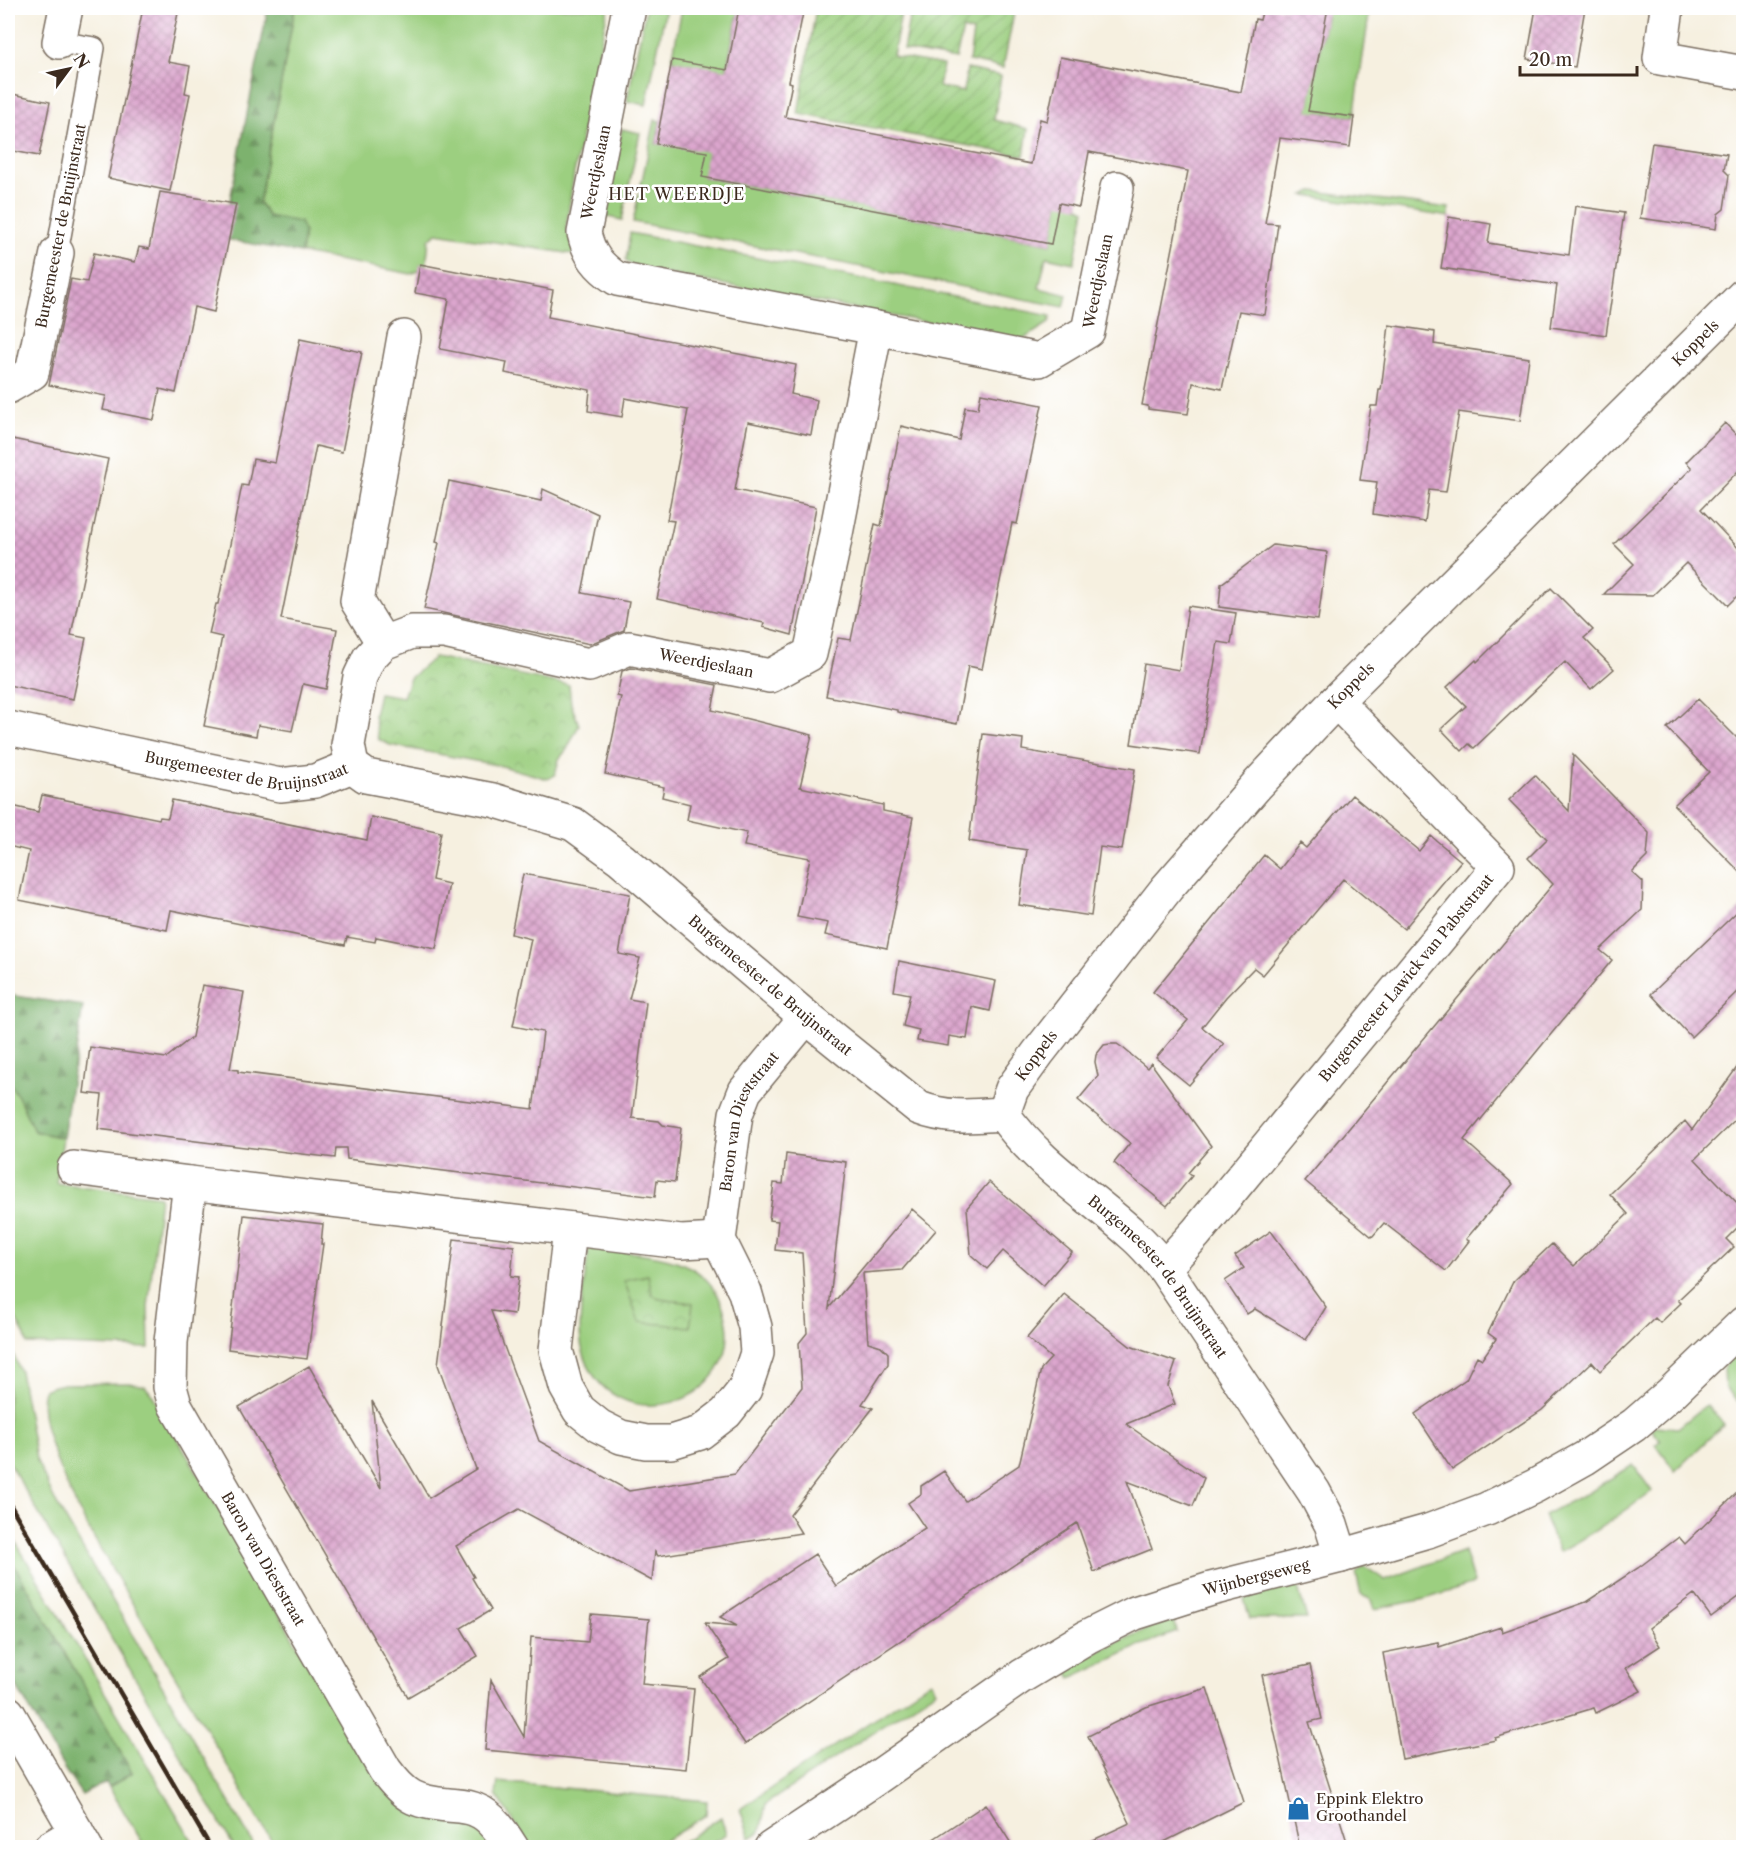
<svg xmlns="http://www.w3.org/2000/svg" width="1751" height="1855" viewBox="0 0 1751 1855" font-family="'Libre Caslon Text',serif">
<defs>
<pattern id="forest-firs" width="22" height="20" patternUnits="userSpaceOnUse" patternTransform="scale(1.5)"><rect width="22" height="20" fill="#7db26e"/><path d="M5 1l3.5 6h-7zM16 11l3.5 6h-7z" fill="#68915a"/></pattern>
<pattern id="park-crowns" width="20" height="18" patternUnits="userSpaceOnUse" patternTransform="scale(1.5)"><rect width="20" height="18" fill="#9ccf80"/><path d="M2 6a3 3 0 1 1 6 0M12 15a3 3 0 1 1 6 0" fill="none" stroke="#87b26e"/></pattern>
<pattern id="garden-furrows" width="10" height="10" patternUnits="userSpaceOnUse" patternTransform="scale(1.5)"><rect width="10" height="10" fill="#9ccf80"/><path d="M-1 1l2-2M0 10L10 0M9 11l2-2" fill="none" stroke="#87b26e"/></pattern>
<pattern id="building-cross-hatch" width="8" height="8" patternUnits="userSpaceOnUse" patternTransform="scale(1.5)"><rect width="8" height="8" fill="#dca6ce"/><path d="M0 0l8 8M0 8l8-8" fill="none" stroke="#b487a7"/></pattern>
</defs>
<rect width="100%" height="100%" fill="#fff"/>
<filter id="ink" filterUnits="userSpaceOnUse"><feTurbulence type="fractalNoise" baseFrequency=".0167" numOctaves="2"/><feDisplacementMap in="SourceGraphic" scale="12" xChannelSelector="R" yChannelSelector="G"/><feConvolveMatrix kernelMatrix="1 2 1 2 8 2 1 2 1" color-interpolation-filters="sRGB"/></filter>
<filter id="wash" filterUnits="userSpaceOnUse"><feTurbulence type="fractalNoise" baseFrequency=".008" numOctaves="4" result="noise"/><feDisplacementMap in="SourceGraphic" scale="24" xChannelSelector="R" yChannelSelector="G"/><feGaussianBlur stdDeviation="1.35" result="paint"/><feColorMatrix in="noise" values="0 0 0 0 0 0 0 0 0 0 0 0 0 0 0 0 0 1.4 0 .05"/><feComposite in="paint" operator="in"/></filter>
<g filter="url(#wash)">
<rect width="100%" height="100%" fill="#f6f0e0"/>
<path fill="#9ccf80" stroke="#6c7c4f" stroke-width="1.5" d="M295,8h313l-34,165 -8,55 9,22 4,5 -142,-22 -8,6 -3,29 -15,6 -110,-21 3,-22 -36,-15 -9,-14z
M646,8h20l-20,97 -19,-4z
M682,8h57l-13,64 -54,-12z
M1328,8h42l-16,109 -36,-5 -3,27 -12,-3z
M655,120l5,1 -4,23 55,-13 -8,46 348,67 12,-60 16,23 6,3 -11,53 -28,-6 -7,31 28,7 -3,12 -431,-85z
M622,129l18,4 -18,87 -18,-4z
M1313,191l136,17v9l-145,-22z
M630,233l421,83 -2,7 -27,17 -386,-72 -10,-7z
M8,1080l10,16 16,35 29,7 -7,45 104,13 -12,111 1,41 -122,-4 -2,-8 -17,-31z
M589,1248c26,3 71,5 94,16 20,8 35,25 41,46 29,95 -117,138 -142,38 -6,-24 4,-74 7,-100z
M8,1341l12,30 16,88 18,40 201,348h-21l-226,-386z
M1743,1347l1,57 -2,1 -17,-17 -1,-22z
M130,1383l15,3 8,10 199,344 120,84 23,18 -9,6 -211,-1 -188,-321c-16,-30 -53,-104 -43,-136l10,-4 9,-2z
M1706,1405l18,19 -49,47 -19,-26 5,-4 -10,-12 4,-3 23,2z
M1633,1465l19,26c-30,23 -60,43 -93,61l-15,-37 41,-21z
M8,1529l188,318h-51l-36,-60 23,-14 -124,-219z
M1464,1551l10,33 -49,15 -50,10 -3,-9 -11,-5 -5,-22 8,-7 21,14z
M1297,1584l10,35h-57l-6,-20z
M1174,1619l3,13 -38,14 -68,32 -5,-9c35,-21 70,-36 108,-50z
M931,1681l5,9 -170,114 -6,28 -10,6 -10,-29z
M498,1782l209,19 -1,14 -51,32 -124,1 -35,-54z
M721,1817l5,17 -21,13h-30z"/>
<path fill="url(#forest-firs)" stroke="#5c6e46" stroke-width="1.5" d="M268,8h27l-36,194 9,14 32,6 4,9 -3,22 -76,-14 3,-29z
M8,995l75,11 -20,132 -29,-7 -16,-35 -10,-16z
M8,1554l82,142 42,77 -23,14 -3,-5 -24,13 -17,-25 -57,-98z"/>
<path fill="url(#park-crowns)" stroke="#6c7c4f" stroke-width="1.5" d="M435,657l134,28 2,19 8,21 -12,24 -8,10 -4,16 -7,4 -46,-13 -112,-21 -12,-6 -4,-24 5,-22 24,4 7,-19z
M648,1275l4,19 7,5 34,4 -3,24 -51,-5 -15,-42z"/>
<path fill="url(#garden-furrows)" stroke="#6c7c4f" stroke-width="1.5" d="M816,8h86l-9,48 50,9 -4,22 24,5 4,-23 34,7 -7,44 34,9 -4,27 -226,-42z
M911,8h104l-12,60 -34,-7 4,-29 -10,-3 -7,30 -53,-9z"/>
<g id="blocks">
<path fill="url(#building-cross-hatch)" d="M143,8h36l-11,54 22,4 -5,27 5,1 -20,97 -62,-13z
M739,8h65l-15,74 3,1 -7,34 246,47 9,-45 7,2 13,-64 181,35 14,-73 5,1 3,-12h65l-20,103 46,6 -4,30 -70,-9 -15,85 13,1 -13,91 -26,-4 -17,78 -29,-6 -5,31 -40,-5v-3l-6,-1 46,-234 -99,-19 -10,55 -20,-4 -8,41 -349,-67 5,-25 -51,-8 16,-84 55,10z
M1536,8h49l-10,59 -48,-8z
M8,93l42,9 -11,54 -31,-6z
M1652,143l75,11 -3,16 5,5 -5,34 -6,5 -2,15 -76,-11z
M160,192l76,12 -22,108 -20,-5 -18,86 -16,-4 -6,31 -51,-10 3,-14 -57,-11 22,-106 16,3 7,-29 41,9 4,-15 10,2z
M1575,206l49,7 -18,122 -55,-8 6,-42 -116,-17 8,-51 42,7 -3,19 81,12z
M420,264l133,26 -5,27 248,48 -5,29 26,6 -6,35 -63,-13 -13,68 81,17 -24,128 -29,-8 1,-4 -107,-24 17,-78 -7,-1 21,-110 -63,-12 -3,19 -34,-6 2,-21 -85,-17 2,-11 -67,-13 9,-50 -34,-6z
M1389,325l46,7 -1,12 95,14 -9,63 -61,-9 -13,80 -17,-2 -4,32 -52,-8 4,-32 -17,-2 11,-74h6l2,-16h2z
M300,339l62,13 -20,100 -26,-6 -35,173 56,10 -11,60 -23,-5 -11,47 -34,-6 -2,11 -52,-10 18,-89 -13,-3 7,-30h2l24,-119 6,1 5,-27 22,4z
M981,393l61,12 -25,119 -5,-1 -30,146 -14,-3 -11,58 -60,-12v-2l-71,-14 12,-58 13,2 24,-116 6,2 20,-100 58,14 6,-33 13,2z
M1725,423l18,19v24l-42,43 42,44v37l-15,15 -42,-42 -33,32 -49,-1 30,-30 -20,-20 78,-76 -6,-6z
M8,438l100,21 -37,176 15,3 -13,61 -65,-14z
M449,481l92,20 2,-12 55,25 -16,79 47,9 -5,28 -34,14 -166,-35 15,-66 -3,-1z
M1273,545l54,7 -9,68 -99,-13 2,-23z
M1551,588l42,42 -9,8 30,31 -23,20 -26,-27 -91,86 -5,-4 -7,7 -21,-22 25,-23 -19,-19 29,-27 1,2z
M1188,606l48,7 -5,31 -13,-2 -18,112 -69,-10 13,-80 35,6z
M631,668l86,17 -5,25 100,25 -12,52 83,18v6l30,6 -26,131 -62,-13 3,-12 -31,-6 13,-59 -66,-12 3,-13 -60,-13 3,-16 -28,-7 2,-10 -59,-13 16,-77 -4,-1 5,-25z
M1698,699l43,43 2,-2v135l-69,-70 35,-33 -42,-44z
M983,734l40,5 -1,11 113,19 -13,81 -22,-3 -9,69 -72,-11 8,-55 -58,-9z
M1573,755l76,78 -2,24 -15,15 11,10 -1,28 -42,40 12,10 -148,180 49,44 -47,55 3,2 -23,30 -62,-48 -12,14 -67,-56 248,-297 -25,-26 19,-19 -38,-39 26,-25 34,36z
M42,795l117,24 1,-2 8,1 4,-18 195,40 4,-23 70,15 -9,48 17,4 -13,65 -60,-12 -1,5 -28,-5 -2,8 -174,-35 -4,20 -148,-30 10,-49 -21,-5v-41l30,7z
M1352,795l67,56 12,-15 30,25 -57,68 -61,-50 -80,96 -9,-7 -28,29 -24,30 22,17 -35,41 -33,-27 32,-38 -35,-28 111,-137 16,14 20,-26 6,5z
M523,874l107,20 -11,60 21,4 -11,41 17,3 -14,116 27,3 4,4 18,3 -6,54 -18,-2 -2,17 -308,-38 -1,-11h-10l-1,10 -237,-29 4,-34 -18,-2 6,-46 76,11 26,-21 10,-52 42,7 -14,77 8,1v2l295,37 10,-77 -30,-6 18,-87 -20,-5z
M1743,906v80l-52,51 -40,-43z
M899,961l97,20 -6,30 -18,-4 -5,32 -18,-3 -1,10 -31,-5 2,-11 -16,-4 7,-32 -16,-3z
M1110,1044h7l6,4 24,20 4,-5 60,83 -23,27 4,3 -25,30 -53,-43 16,-20 -52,-43 20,-24 -3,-14 1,-7 8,-10z
M1743,1059v53l-48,47 48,50v13l-17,17 8,8 -56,53 3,3 -21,20 -5,-5 -55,53 -8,-9 -50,48 -90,60 -37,-56 51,-35 11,-23 5,3 14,-20 -8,-6 26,-53 38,-36 22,22 54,-52 -18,-20 75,-73 7,9z
M786,1154l60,8 -17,146 83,-99 24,21 -34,40 -39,3 5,69 13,4 7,7v11l-26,40 11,4 -83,107 11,18 -143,23 -3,-5 -3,30 -133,-72 -63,37 18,31 -2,1 19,32 -30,18 17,28 -70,41 -169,-290 70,-41 72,122 -9,-87 57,97 47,-29 -38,-104 16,-126 60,7 -3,30 8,1 -5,37 -23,-3 48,130 90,50 106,-17 67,-87 -3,-44 8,-10 -5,-80 -27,-3 3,-29 -9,-1 5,-37 9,1z
M989,1182l83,70 -29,34 -40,-35 -16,18 -16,-14 -4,-47z
M244,1215l79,9 -2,20h2l-16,115 -79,-10z
M1271,1231l55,76 -20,33 -51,-31 -8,5 -22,-33 19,-13 -9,-12z
M1064,1294l66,52 46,16 -8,24 7,18 -49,20 78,54 -11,28 -66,-25 25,68 -58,23 -17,-49 -332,221 -45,-67 29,-18 -24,-36 32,3 -17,-9 95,-63 21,32 89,-58 -17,-25 13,-9v-8l23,-15 21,30 54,-36 22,-96 10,-11 -24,-20z
M1743,1487v106l-32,24 -17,-23 -45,34 11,18 -34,22 15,23 -45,22 -2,-5 -99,30 1,2 -94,19 -19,-106 55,-11 1,5 62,-20 1,5 84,-30 52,-34 41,-31 6,7z
M591,1614l58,5 -7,65 52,5 -8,80 -201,-19 6,-70 33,57 7,-100 57,5z
M1310,1665l12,54 -13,3 40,126h-49l-38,-173z
M1207,1688l37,114 -92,46h-76l54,-25 -42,-87 58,-29z
M986,1804l28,44h-94z"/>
</g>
</g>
<g filter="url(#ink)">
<use href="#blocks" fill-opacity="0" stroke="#7c6f62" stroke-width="1.5"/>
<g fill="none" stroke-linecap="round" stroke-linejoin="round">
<defs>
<path id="service" d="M57,253l37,-205 -35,-6"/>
<g id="minor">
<path d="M1667,8l-7,50 84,15"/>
<path d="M59,42l7,-34"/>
<path id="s1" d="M876,328l163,32 49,-29 29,-143"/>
<path d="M8,387l24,-14 25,-120"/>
<path d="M383,643l-26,-42 47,-264"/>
<path id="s2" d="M8,728l272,57 35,-4 37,-15 14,10 127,24 80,24 48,35 185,158 113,91c28,11 54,8 84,6"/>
<path id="s3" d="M352,766l-4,-21 12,-68 9,-19 14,-15 29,-11h32l145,33 40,-17 141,28 40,-22 23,-105 43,-221 -259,-49c-19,-13 -28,-24 -33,-46l45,-225"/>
<path id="s4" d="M1003,1114l9,-25 26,-36 129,-165 90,-103 79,-84 408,-406"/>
<path id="s5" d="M1003,1114c34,49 86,81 129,120 12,10 22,22 32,34l150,224 17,32 10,32"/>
<path d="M74,1168l116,15"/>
<path id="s6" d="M570,1230l-14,120 10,37 13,23 20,16 22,11 25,5h25l29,-9 26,-20 19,-24 12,-36 -2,-26 -10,-35 -26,-52 17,-126 9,-23 61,-74"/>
<path id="s7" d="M1164,1268l32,-35 302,-366 -162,-166"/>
<path d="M8,1713l78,135"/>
<path d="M50,1848l27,-16"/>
<path d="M512,1848c-9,-14 -20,-32 -36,-38 -8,-4 -18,-4 -28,-5 -33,-3 -43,-8 -63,-35l-210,-365 -5,-18 1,-45 19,-159 491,59 38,-2"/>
</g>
<g id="tertiary">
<path id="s8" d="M771,1848l101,-67 150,-105 65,-39 48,-24 76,-24 130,-33 87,-25 59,-22 48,-23 50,-28 49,-33 37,-32 73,-70"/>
</g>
</defs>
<use href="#service" stroke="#7c6f62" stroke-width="24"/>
<use href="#minor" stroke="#7c6f62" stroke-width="36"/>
<use href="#tertiary" stroke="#7c6f62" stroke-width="36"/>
<use href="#service" stroke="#fff" stroke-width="21"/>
<use href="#minor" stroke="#fff" stroke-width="33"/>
<use href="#tertiary" stroke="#fff" stroke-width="33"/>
<path stroke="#3b2a1e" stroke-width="4.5" d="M8,1501l203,347"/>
</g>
</g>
<defs>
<symbol id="shop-bare" viewBox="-9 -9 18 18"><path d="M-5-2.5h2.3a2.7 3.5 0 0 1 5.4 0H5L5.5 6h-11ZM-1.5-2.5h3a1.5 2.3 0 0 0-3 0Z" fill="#1f6fb2" stroke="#fff" stroke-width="2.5" paint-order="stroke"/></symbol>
</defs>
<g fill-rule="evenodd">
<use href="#shop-bare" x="1282" y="1792" width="33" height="33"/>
</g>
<g text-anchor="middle" stroke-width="5" stroke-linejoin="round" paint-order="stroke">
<g font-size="15" fill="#3b2a1e" stroke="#fff">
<text dy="5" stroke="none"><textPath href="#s3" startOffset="1293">Weerdjeslaan</textPath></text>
<text transform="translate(61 226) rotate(-79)" y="5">Burgemeester de Bruijnstraat</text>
<text dy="5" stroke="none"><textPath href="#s1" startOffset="274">Weerdjeslaan</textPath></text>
<text dy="5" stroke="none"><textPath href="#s4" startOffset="1040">Koppels</textPath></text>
<text dy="5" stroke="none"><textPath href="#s3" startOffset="466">Weerdjeslaan</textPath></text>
<text dy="5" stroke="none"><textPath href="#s4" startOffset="554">Koppels</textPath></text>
<text dy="5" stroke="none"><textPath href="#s2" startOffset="244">Burgemeester de Bruijnstraat</textPath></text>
<text dy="5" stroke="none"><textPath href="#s7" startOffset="378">Burgemeester Lawick van Pabststraat</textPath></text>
<text dy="5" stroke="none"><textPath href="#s2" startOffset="838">Burgemeester de Bruijnstraat</textPath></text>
<text dy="5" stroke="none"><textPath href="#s4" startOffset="68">Koppels</textPath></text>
<text dy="5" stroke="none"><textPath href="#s6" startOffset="663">Baron van Dieststraat</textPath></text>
<text dy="5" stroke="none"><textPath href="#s5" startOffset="226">Burgemeester de Bruijnstraat</textPath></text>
<text transform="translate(263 1559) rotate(60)" y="5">Baron van Dieststraat</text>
<text dy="5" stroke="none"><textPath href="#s8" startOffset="560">Wijnbergseweg</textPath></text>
</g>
<g font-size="15" fill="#3b2a1e" stroke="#fff" text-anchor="start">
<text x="1316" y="1804">Eppink Elektro<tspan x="1316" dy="17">Groothandel</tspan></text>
</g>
<g font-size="16" letter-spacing="1.5" fill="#3b2a1e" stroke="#fff">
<text x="677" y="200">HET WEERDJE</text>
</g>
</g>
<rect width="1751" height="1855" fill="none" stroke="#fff" stroke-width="30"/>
<g transform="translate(69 69) rotate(57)" stroke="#ffffff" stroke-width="4.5" paint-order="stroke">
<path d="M0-4.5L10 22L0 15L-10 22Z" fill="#3b2a1e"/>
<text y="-9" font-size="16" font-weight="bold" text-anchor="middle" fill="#3b2a1e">N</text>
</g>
<path d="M1520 66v9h117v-9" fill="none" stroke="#3b2a1e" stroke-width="3"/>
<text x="1529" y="66" font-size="18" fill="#3b2a1e" stroke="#ffffff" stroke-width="4.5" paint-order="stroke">20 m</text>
</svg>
